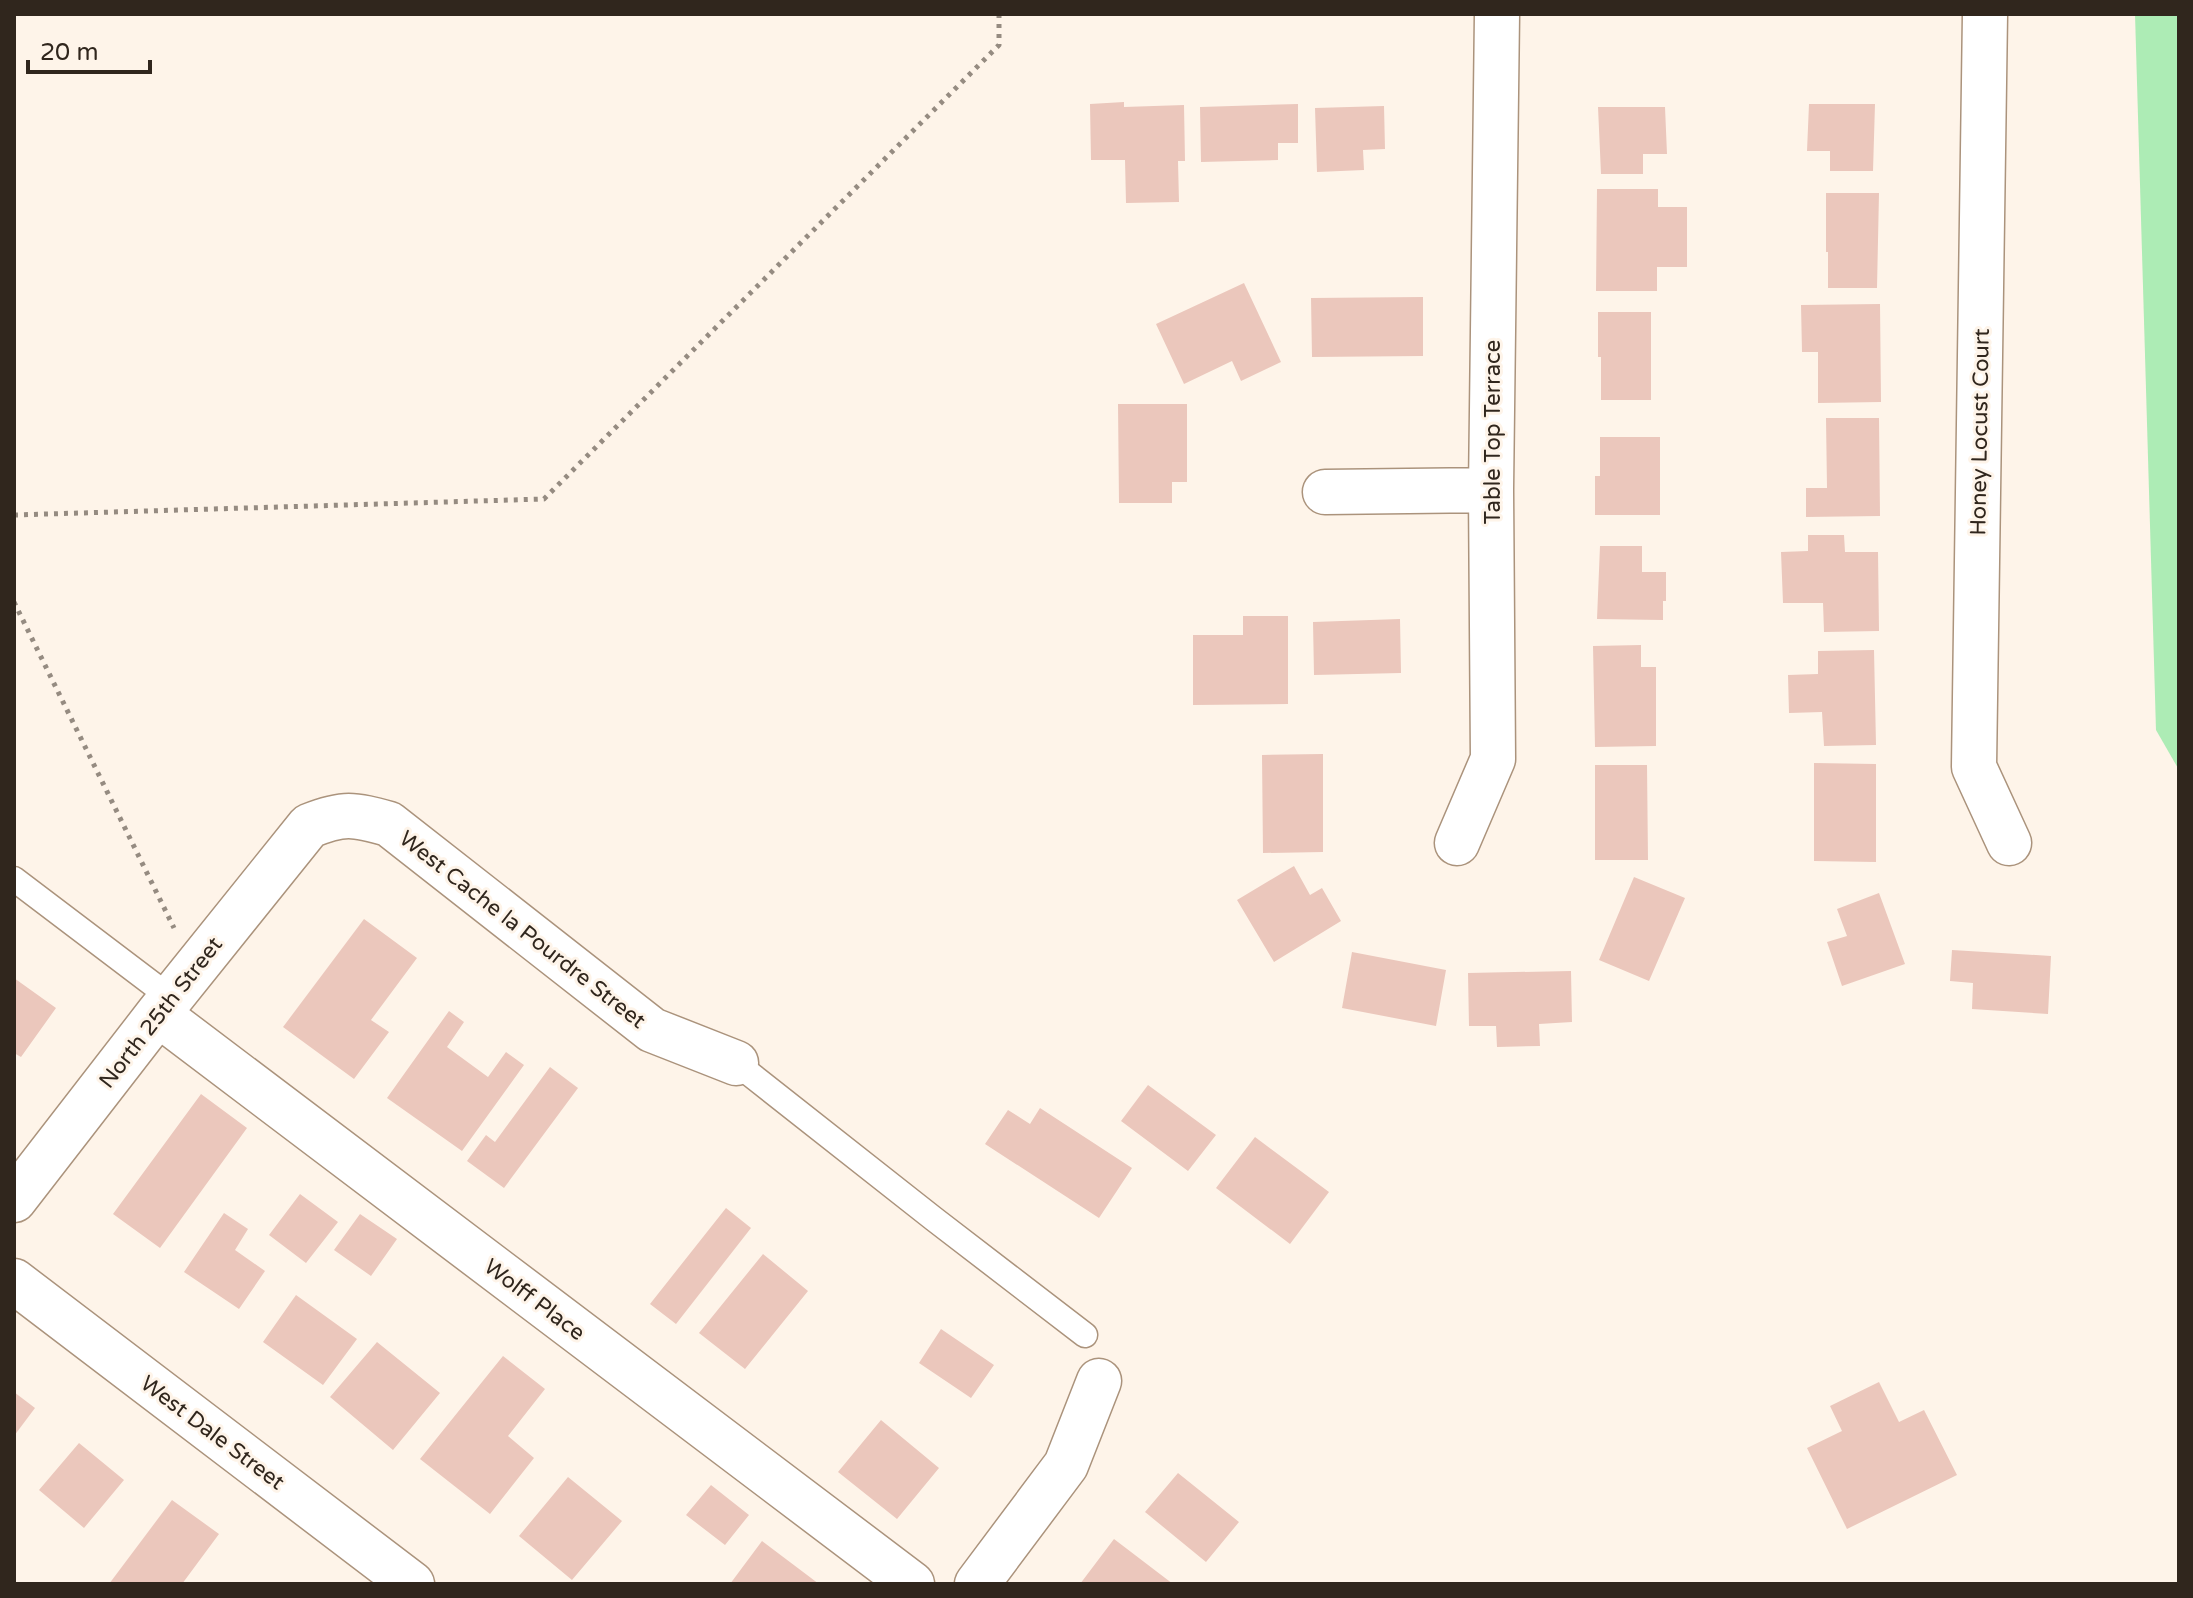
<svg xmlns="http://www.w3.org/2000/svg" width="2193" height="1598" viewBox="0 0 2193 1598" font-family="'Varela Round',sans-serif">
<rect width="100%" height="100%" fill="#fef4e9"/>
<path fill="#adecb5" d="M2135,14h44v756l-23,-40z"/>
<path fill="#ebc7bc" d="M1124,102v5l60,-2 1,56h-7l1,41 -53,1 -1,-43h-34l-1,-56z
M1298,104v39h-20v17l-77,2 -1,-55z
M1809,104h66l-2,67h-43v-20h-23z
M1384,106l1,43 -22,1 1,20 -47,2 -2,-64z
M1598,107h67l2,47h-24v20h-42z
M1597,189h61v18h29v60h-30v24h-61z
M1826,193h53l-2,95h-49v-36h-2z
M1244,283l37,79 -40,19 -9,-20 -48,23 -28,-60z
M1423,297v59l-111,1 -1,-59z
M1880,304l1,98 -63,1v-51h-16l-1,-47z
M1598,312h53v88h-50v-43h-3z
M1118,404h69v78h-15v21h-53z
M1826,418h53l1,98 -74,1v-29h21z
M1600,437h60v78h-65v-39h5z
M1808,535h36l1,17h33l1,79 -55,1 -1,-29h-40l-2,-51 27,-1z
M1600,546h42v26h24v29h-3v19l-66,-1z
M1243,616h45v88l-95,1v-70h50z
M1400,619l1,54 -87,2 -1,-53z
M1641,645v22h15v79l-61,1 -2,-101z
M1874,650l2,95 -52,1 -2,-34 -33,1 -1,-38 30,-1v-23z
M1323,754v98l-60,1 -1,-98z
M1814,763l62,1v98l-62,-1z
M1595,765h52l1,95h-53z
M1294,866l16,29 12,-7 19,33 -67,41 -37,-62z
M1634,877l51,21 -36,83 -50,-21z
M1879,893l26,71 -63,22 -15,-44 20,-6 -10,-27z
M364,919l53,39 -46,62 18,12 -35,47 -71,-52z
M1952,950l99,6 -3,58 -76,-5 1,-26 -23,-2z
M1352,952l94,18 -10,56 -94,-18z
M1571,971l1,51 -33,2 1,22 -43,1 -1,-21h-27l-1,-53z
M14,978l42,30 -35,49 -7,-4z
M449,1011l15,11 -17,25 41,30 18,-25 18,13 -62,86 -75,-53z
M550,1067l28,21 -74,100 -37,-27 19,-26 9,7z
M1148,1085l68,50 -28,36 -67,-50z
M201,1094l46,34 -87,120 -47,-34z
M1040,1108l92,60 -33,50 -114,-74 23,-34 22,14z
M1255,1137l74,55 -39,52 -74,-56z
M300,1194l38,28 -32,41 -37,-28z
M726,1208l25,20 -75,96 -26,-20z
M224,1213l24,16 -13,21 30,21 -26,38 -55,-37z
M360,1214l37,25 -26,37 -37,-26z
M763,1254l45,37 -63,78 -46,-36z
M296,1295l61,44 -34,46 -60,-43z
M941,1329l53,36 -23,33 -52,-35z
M377,1342l63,51 -47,57 -63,-53z
M503,1356l42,33 -37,47 26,22 -44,56 -70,-55z
M1879,1382l20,40 25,-12 33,65 -110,54 -40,-81 35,-17 -12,-25z
M14,1392l21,16 -21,28z
M881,1420l58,48 -42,51 -59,-47z
M79,1443l45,37 -40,48 -45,-38z
M1178,1473l61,49 -33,40 -61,-50z
M568,1477l54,44 -50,59 -53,-44z
M711,1485l38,30 -24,30 -39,-30z
M172,1500l47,34 -37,50h-73z
M1114,1539l59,45h-93z
M762,1541l57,43h-89z"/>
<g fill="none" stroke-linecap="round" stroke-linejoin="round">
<defs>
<path id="lane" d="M14,879l157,119
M736,1063l198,156 151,116"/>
<path id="street" d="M1985,14l-11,753 35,76
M1325,492l166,-2
M1457,843l36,-84 -2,-269 6,-476
M158,1014l754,570
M14,1200l144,-186 151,-188c35,-14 44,-12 80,-2l263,206 84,33
M14,1281l398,303
M977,1584l89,-119 33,-84"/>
</defs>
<use href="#lane" stroke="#ab937c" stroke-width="27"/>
<use href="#street" stroke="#ab937c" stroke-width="47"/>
<path stroke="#958b81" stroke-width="5" stroke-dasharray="4 6" stroke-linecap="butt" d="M14,515l530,-16 455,-454v-31
M14,602l160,326"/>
<use href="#lane" stroke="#fff" stroke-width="24"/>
<use href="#street" stroke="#fff" stroke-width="44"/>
</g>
<g text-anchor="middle" stroke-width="6" stroke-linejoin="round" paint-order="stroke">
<g font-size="22" fill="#30261d" stroke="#fef4e9">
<text transform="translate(1492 432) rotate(-90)" y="8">Table Top Terrace</text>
<text transform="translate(1979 432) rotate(-89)" y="8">Honey Locust Court</text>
<text transform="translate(523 929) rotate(38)" y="8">West Cache la Pourdre Street</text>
<text transform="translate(160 1012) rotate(-52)" y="8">North 25th Street</text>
<text transform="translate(535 1299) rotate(37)" y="8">Wolff Place</text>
<text transform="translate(213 1432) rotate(37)" y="8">West Dale Street</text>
</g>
</g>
<rect width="2193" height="1598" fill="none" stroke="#30261d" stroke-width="32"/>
<path d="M28 60v12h122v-12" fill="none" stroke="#30261d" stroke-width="4"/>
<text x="40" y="60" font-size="24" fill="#30261d" stroke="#fef4e9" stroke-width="6" paint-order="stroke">20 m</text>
</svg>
